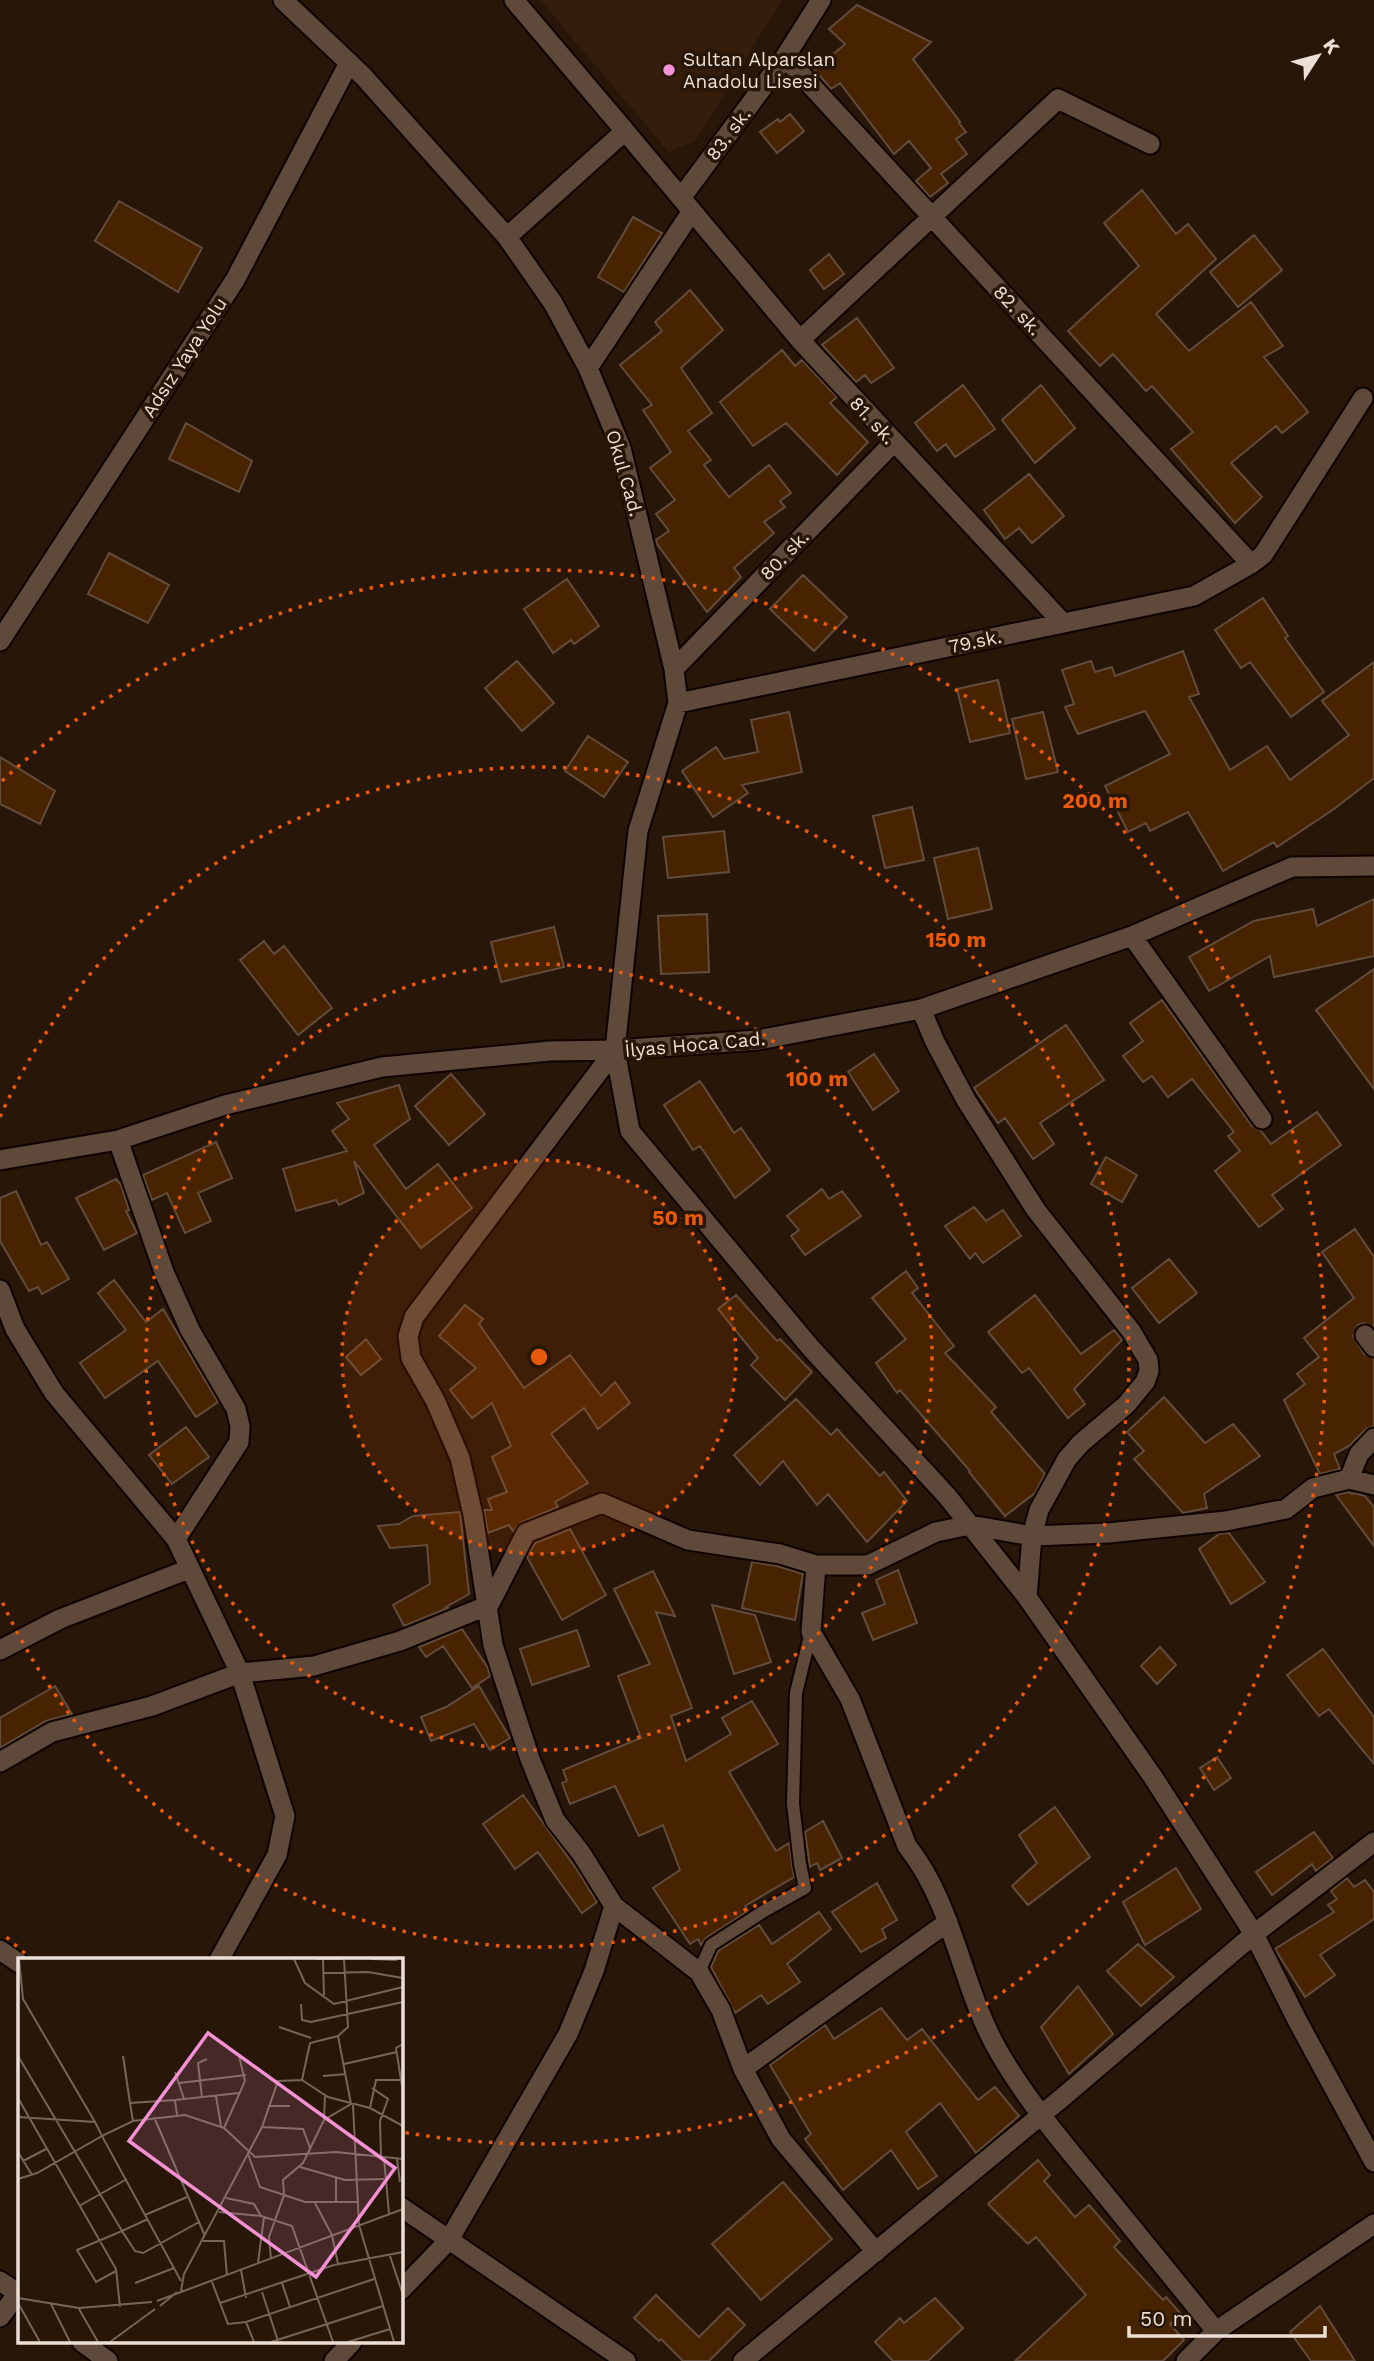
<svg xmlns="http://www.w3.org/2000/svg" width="1374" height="2361" viewBox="0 0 1374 2361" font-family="'Work Sans',sans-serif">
<rect width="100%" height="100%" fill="#281608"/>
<path fill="#341d0a" d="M540,0h242l-86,140 -27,12z"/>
<path fill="#482300" stroke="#614c3d" stroke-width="2" d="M857,5l74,37 -18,17 47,63 -1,1 7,9 -10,7 11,15 -26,20 7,9 -18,14 -14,-16 15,-13 -22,-27 -15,13 -54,-71 -9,6 -16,-19 30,-26 -16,-15z
M790,114l14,17 -27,22 -17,-21 18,-13 2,3z
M1142,190l34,44 12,-10 28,35 -60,55 33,37 62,-49 32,44 -19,11 44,55 -26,21 -6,-7 -45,37 31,34 -27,26 -64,-74 22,-17 -41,-46 -6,5 -33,-37 -13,12 -32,-35 71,-65 -35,-43z
M119,201l83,47 -24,44 -83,-51z
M633,217l29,16 -38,59 -26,-15z
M1254,235l28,35 -44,37 -28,-35z
M829,254l15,20 -20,15 -14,-19z
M690,290l33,40 -42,38 31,45 -24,18 23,29 -7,5 25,32 40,-32 22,28 -11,8 5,6 -21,15 10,11 -40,35 7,9 -34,35 -50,-68 -1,-4 13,-9 -13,-17 19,-14 -25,-32 21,-16 -28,-42 9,-5 -32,-40 42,-34 -7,-9z
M857,318l37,50 -23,15 -6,-8 -9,7 -34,-37z
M782,350l13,16 7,-6 35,37 -7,6 38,39 -31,33 -51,-52 -33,23 -33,-44z
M963,385l32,44 -40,28 -9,-13 -9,7 -22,-28z
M1041,385l34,43 -40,35 -33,-43z
M186,423l66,38 -13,31 -70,-33z
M1029,474l35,42 -32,27 -13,-15 -14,11 -21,-29z
M109,553l60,32 -21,38 -60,-29z
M803,575l44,42 -33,34 -44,-42z
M567,579l32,47 -25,18 -3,-4 -18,13 -29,-44z
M1263,598l25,38 -3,2 39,54 -33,25 -41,-55 -9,6 -26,-38z
M1183,651l16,43 -10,3 41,73 37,-24 23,34 59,-45 -27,-34 52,-39v116l-40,31 -57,38 -3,-5 -51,29 -35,-59 -38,19 -4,-8 -18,9 -23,-46 65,-32 -25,-43 -67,23 -13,-27 9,-3 -12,-34 29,-9 4,11 17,-5 3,9z
M517,661l37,42 -32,28 -37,-43z
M998,680l12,53 -40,9 -13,-53z
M789,712l13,60 -60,13 6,8 -35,24 -31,-46 34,-24 8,12 34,-7 -7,-32z
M1043,712l15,60 -32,7 -14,-60z
M588,736l40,26 -24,35 -39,-26z
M0,757l55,34 -15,33 -40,-20z
M912,807l12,53 -39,8 -12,-52z
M724,831l5,41 -61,6 -5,-41z
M978,848l14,61 -44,10 -14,-61z
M1374,899v57l-100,21 -4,-21 -61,35 -20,-34 65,-36 59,-12 4,17z
M707,914l2,58 -48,2 -3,-58z
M554,927l10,40 -63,15 -10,-40z
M264,941l10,13 10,-8 48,62 -34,27 -58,-75z
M1374,969v120l-58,-79z
M1162,1000l90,126 9,5 10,13 46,-32 24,33 -69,50 11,14 -24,18 -44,-56 25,-20 -12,-15 6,-4 -42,-53 -24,18 -16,-21 -9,6 -20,-26 20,-15 -13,-18z
M1066,1025l38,55 -64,43 14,21 -21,15 -28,-41 -7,5 -24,-35z
M874,1054l25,37 -26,19 -25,-38z
M451,1074l34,40 -36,31 -34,-39z
M700,1081l34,52 7,-5 29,42 -35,28 -35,-52 -7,4 -29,-45z
M399,1085l11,34 -36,26 32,44 32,-25 34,44 -51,40 -67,-87 10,32 -25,12 -3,-5 -40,11 -13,-42 64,-18 -15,-20 17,-12 -12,-16z
M216,1142l16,36 -34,15 13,28 -26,12 -18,-40 -15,7 -9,-25z
M1106,1157l31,18 -15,27 -31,-18z
M116,1179l5,6 8,25 -3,1 11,22 -33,17 -28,-52z
M822,1189l7,10 13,-8 19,25 -56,39 -14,-19 8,-6 -12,-14z
M16,1191l25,54 6,-3 22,37 -27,15 -4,-7 -9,4 -29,-50v-43z
M974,1207l12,14 17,-11 18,26 -38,27 -8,-10 -5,6 -25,-33z
M1355,1229l19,28v70l-10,-4 -6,2 -5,11 11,18 10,5v67l-8,3 -17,17 -15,8 6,15 -20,5 -36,-74 21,-16 -8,-10 22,-17 -15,-19 50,-40 -32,-46z
M1169,1259l28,34 -38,30 -27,-35z
M906,1271l12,17 -6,5 42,53 -9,7 51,54 -5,5 54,62 -10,19 -30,23 -36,-44 1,-1 -70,-81 -3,3 -21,-30 30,-24 -34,-41z
M114,1280l32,42 17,-13 55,93 -22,15 -38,-56 -53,37 -25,-35 46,-33 -28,-37z
M736,1295l41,46 3,-2 32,33 -27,28 -34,-35 7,-7 -40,-49z
M1035,1295l46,59 33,-24 8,10 -48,49 11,15 -17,14 -39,-50 -7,5 -34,-41z
M465,1305l18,14 -4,5 45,64 46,-33 31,41 14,-14 15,21 -32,26 -14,-21 -33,26 37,49 -33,19 3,5 -36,15 -9,9 -4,-6 -21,8 -4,-23h8l-4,-11 19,-7 -15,-35 19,-11 -19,-43 -20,15 -22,-28 26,-22 -37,-32z
M366,1339l15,20 -20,16 -15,-18z
M1164,1397l41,46 28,-19 27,32 -56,38 3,14 -24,5 -49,-54 10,-8 -17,-19z
M796,1399l35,36 6,-6 43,47 4,-4 23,29 -40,41 -39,-48 -11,11 -34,-44 -23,24 -26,-30z
M186,1427l23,30 -37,27 -23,-29z
M1349,1492l3,2 2,-1 11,3 9,11v39l-38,-51z
M460,1512l9,82 -23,13 2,1 -44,18 -11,-21 37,-21 -3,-39 -37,3 -12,-22 21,-2 14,-8z
M570,1529l36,66 -44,25 -35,-63 8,-14z
M1229,1533l36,49 -34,22 -32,-55 20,-15z
M752,1562l25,4 26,8 -8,46 -53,-12z
M898,1570l19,53 -44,17 -11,-27 23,-9 -9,-24z
M653,1571l22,45 -19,-4 36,96 -21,8 15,45 45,-27 -9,-16 30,-17 26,43 -49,28 47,79 13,-8 5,34 -49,29 3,5 -42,27 -5,7 -3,-6 -8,5 -37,-56 27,-18 -17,-45 -24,11 -24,-50 -45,18 -8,-21 5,-2 -4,-11 78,-32 -23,-62 32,-12 -36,-75z
M712,1605l43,10 16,47 -37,12z
M462,1629l26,39 2,8 -18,12 -29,-42 -17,11 -7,-10z
M577,1630l12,36 -57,19 -12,-36z
M1160,1647l16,18 -19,19 -16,-18z
M1323,1649l51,68v47l-45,-55 -10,7 -32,-41z
M55,1686l17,28 -26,7 -46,27v-30z
M479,1686l31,52 -20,12 -16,-26 -43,17 -10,-24 25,-10z
M1217,1757l14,21 -17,12 -14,-22z
M523,1795l55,76 19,31 -15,11 -44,-61 -23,17 -32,-45z
M1055,1807l35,50 -62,48 -16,-19 25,-23 -18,-28z
M823,1821l19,37 -22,12 -3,-7 -7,4 -5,-35z
M1314,1832l19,26 -17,13 -4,-7 -40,31 -16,-23z
M1176,1868l25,41 -56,36 -22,-43z
M1347,1878l7,9 11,-7 9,12v27l-54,36 15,20 -30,22 -30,-48 59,-37 -6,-7 9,-6 -6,-8z
M877,1883l20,37 -15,9 4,9 -25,14 -29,-40z
M819,1912l12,17 -44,35 13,18 -32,22 -7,-9 -26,18 -24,-46 7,-16 41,-26 13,19z
M1138,1944l36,33 -33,29 -34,-35z
M1078,1986l35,48 -44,40 -28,-47z
M881,2008l26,32 15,-11 56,71 17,-13 24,29 -43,37 -36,-50 -34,29 31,44 -19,13 -27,-39 -48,40 -38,-51 6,-5 -41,-69 55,-40 9,14z
M1038,2160l12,15 -6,6 31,36 14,-12 31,36 -6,6 49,53 3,-3 14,16 -10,11 14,16 -21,21h-148l71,-66 -50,-58 -8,7 -40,-40z
M783,2182l49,57 -71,61 -49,-56z
M656,2295l43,42 29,-29 17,17 -36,36h-26l-22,-22 -2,2 -25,-23z
M935,2298l28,30 -35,33h-35l-18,-19 25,-24 4,5z
M1320,2306l35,55h-44l-21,-29z"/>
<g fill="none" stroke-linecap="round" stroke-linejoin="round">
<defs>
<path id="service" d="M699,1972l12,-27 53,-34 41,-23 -5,-24 -7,-60 3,-111 15,-61"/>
<path id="minor" d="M283,0l80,76 144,161 46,66 35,65 33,80 53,221 4,34 -40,128 -23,219 15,81 180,216 137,149 80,101 126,180 101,157 43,86 77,142
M785,57l466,507
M625,131l175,209 262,282
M681,198l104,-141 36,-57
M507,237l118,-106 -111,-131
M800,340l258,-241 92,45
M588,368l104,-157
M0,641l235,-361 114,-217
M674,669l220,-227
M678,703l516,-107 57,-32 12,-9 100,-157
M1132,936l130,183
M921,1009l14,33 31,58 70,110 95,121 17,29 1,11 -4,11 -19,23 -45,38 -14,16 -28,51 -7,26 -5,61
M615,1050l-201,267 -6,19 3,22 24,42 25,58 13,57 20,130 37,114 25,61 26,33 33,53 85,66 22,38 22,59 38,70 95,113
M118,1140l46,132 26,58 46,79 4,17 -1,16 -63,97 64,134 45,143 -8,39 -58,105
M0,1160l118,-20 107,-35 157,-38 168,-16 65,-1 143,-10 163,-31 211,-73 160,-69 82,-1
M0,1290l15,39 39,64 122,146
M1365,1335l9,12
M1349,1479l10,-25 15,-16
M816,1565l-5,67 39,67 57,147c48,60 54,142 93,208 27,46 61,87 95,128 40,50 81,99 121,149
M0,1650l60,-31 129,-50
M0,1762l52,-30 100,-26 88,-33 74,-7 86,-25 89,-36 37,-72 76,-30 86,37 92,14 36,11h52l68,-33 34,-7 62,11 76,-3 118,-12 60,-12 27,-21 36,-9 25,6
M0,1950l19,13
M743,2069l205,-147
M0,2281l19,13
M401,2290l48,-50 119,-206 26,-63 20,-65
M82,2342l26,19
M334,2361l18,-19
M743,2361l320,-264 191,-163 120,-92
M1186,2361l30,-30 158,-107"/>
<path id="tertiary" d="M401,2207l225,154
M0,2317l19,-25"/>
</defs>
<use href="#service" stroke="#100300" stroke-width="16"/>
<use href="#minor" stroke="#100300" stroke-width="23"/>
<use href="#tertiary" stroke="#100300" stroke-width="23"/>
<use href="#service" stroke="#5e493a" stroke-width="12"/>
<use href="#minor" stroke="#5e493a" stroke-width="19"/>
<use href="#tertiary" stroke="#5e493a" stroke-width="19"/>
</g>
<circle cx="539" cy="1357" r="197" fill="#e8590c" fill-opacity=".12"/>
<g fill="none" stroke="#e8590c" stroke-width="3.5" stroke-dasharray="3.5 7">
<circle cx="539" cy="1357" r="197"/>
<circle cx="539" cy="1357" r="393"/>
<path d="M0 1117A590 590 0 1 1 0 1597"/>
<path d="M33 1960A787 787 0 0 1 2 1933M2 781A787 787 0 1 1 402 2132"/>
</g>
<circle fill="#f491d4" stroke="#281608" stroke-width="2.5" cx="669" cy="70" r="7"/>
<g text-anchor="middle" stroke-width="7" stroke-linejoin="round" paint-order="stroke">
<g font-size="19" fill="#ecdfd6" stroke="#281608" text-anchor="start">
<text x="683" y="66">Sultan Alparslan<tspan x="683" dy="22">Anadolu Lisesi</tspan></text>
</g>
<g font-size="19" fill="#ecdfd6" stroke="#281608">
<text transform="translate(728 134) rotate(-53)" y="7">83. sk.</text>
<text transform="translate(1018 310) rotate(47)" y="7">82. sk.</text>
<text transform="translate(184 357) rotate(-57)" y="7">Adsız Yaya Yolu</text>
<text transform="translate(873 420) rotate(47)" y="7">81. sk.</text>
<text transform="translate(625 473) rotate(74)" y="7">Okul Cad.</text>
<text transform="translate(784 555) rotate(-46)" y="7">80. sk.</text>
<text transform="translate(975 641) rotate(-12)" y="7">79.sk.</text>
<text transform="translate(695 1044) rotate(-5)" y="7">İlyas Hoca Cad.</text>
</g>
</g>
<g transform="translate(18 1958)">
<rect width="385" height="385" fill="#281608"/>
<path fill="none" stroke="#76665a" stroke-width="2" d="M1,1l4,40 72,123M276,1l11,24 29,21 69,-17M298,1h25M353,1l26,1M305,2l1,35M305,15l45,-1 35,6M283,46l1,16 9,2 92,-20M261,69l32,11M0,98l104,175 26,-12M105,98l7,47M326,106l53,-12M157,114l9,27M305,118l23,-2M284,122l8,-37 28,-7 10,-9 -4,-68M161,125l67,-8M384,128l-6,-38 7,-4M354,130l16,11 -8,22 1,36M198,138l5,30M0,140l98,171 4,38M184,140l-4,-35 9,-4M157,142l64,-7M335,147l6,120 35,117M250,148h22M352,150l6,-28h24M0,159l77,5 7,14 31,-15 52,-6 39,13 31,29 81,-5 67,7M136,159l51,119M306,162l1,-25M115,163l-3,-18 45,-3 2,15M244,169l41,2 7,19M206,170l21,-47 -6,-25M0,194l14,23M230,196l12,33 45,15h53M366,200l5,56M379,201l3,23M5,203l23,-12M282,209l45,13 39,-1M0,221l19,-6 65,-37 79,145M208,240l28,6 7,12 31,10 41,116M318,244v-25M297,245l17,32 6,29M61,248l48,-27M201,254l42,4M127,257l42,-18M185,283h21l3,35M372,298l13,39M253,301l-2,-22 15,-42 -1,-15 20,-17 21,-43 27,-16 -13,-68M240,305l6,-46M223,312l5,28M98,313l-20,11 -19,-32 45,-19 13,20 8,2 56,-31M194,324l8,21 114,-38 69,-13M117,325l39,-15M264,325l8,24M163,333l3,-17 78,-147 16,-46 24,-1 26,17 42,11 33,18M244,334l16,49M0,340l61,10 73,-6M139,343l246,-92M0,345l22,39M202,345l8,21 18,-2 8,20M33,346l19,38M142,348l17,-14M61,351l19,33M228,364l128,-43M92,384l45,-33M253,384l112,-36M330,384l42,-13"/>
<path fill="#f491d4" fill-opacity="0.15" stroke="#f491d4" stroke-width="3.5" d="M190,75l187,135 -79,109 -187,-136z"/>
<rect width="385" height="385" fill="none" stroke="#ecdfd6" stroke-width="3.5"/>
</g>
<circle cx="539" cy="1357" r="10" fill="#e8590c" stroke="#281608" stroke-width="3.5"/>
<g font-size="21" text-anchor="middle" font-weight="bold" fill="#e8590c" stroke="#281608" stroke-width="7" stroke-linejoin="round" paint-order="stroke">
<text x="1095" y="808">200 m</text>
<text x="956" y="947">150 m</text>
<text x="817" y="1086">100 m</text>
<text x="678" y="1225">50 m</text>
</g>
<g transform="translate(1318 56) rotate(54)" stroke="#281608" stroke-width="5" paint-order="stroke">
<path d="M0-5L12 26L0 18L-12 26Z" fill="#ecdfd6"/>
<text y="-10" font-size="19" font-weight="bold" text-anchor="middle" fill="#ecdfd6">K</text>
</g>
<path d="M1129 2326v10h196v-10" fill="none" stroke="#ecdfd6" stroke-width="3.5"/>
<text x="1140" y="2326" font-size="21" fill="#ecdfd6" stroke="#281608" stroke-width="5" paint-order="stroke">50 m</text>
</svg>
